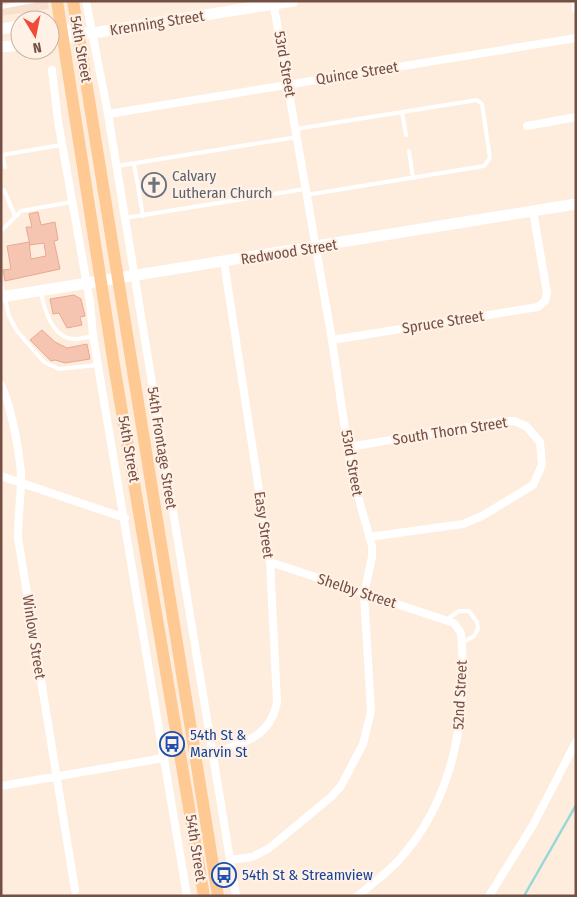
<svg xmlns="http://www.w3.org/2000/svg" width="577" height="897" viewBox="0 0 577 897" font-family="'Fira Sans Condensed',sans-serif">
<rect width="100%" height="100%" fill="#feeddd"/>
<path fill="#f8e0ce" d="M1,1h46l2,8 -48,7z"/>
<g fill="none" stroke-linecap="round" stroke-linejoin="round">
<path stroke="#96d8da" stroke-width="2.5" d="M524,896l52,-91"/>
</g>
<path fill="#f5c5b2" stroke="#e9a892" d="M38,212l3,13 14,-3 3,18 -4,1 6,28 -55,12 -2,-11 8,-1 -4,-23 22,-4 2,17 15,-3 -2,-13 -14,2 -4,-18h6l-3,-13z
M74,295l7,4 4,17 -5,1 2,8 -15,3 -8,-15 -6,1 -3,-15z
M42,330l13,12 12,6 20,-4 3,15 -25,4 -10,-3 -4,1 -21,-21z"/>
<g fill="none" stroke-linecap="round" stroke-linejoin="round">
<path stroke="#fff" stroke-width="4" d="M1,7l32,-6
M402,112l4,23
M296,129l181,-29 5,4 8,54 -6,8 -178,29
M409,151l4,27
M134,164l9,52
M117,166l180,-29
M5,167l-3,-12 59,-10
M4,190l11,26
M125,218l180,-29
M1,231l20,-20 50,-9
M1,283l8,33 8,15 27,31 15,7 39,-4
M41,292c3,17 11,45 32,47 6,1 14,-2 20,-3
M446,620l13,-9h10l8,11 1,7 -4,7 -12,7"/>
<path stroke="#fff" stroke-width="8" d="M86,1l22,113 128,782
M575,1l1,8
M52,70l6,51 32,181 3,34 94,560
M108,114l468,-76
M527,126l49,-9
M332,340l206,-33 7,-6 2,-8 -14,-82
M1,385c10,20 21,76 20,99 -1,18 -3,36 -3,54l57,352
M349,447l154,-26h11l12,5 14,16 2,23 -9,20 -51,31 -19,8 -94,13
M1,476l124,42
M270,562l184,61 7,10c7,81 -6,166 -63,228 -12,13 -27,23 -40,35
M213,753c29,-9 58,-16 64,-51l-7,-140 -46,-300
M1,786l163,-28
M230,860l22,-3 16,-8 63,-52 10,-11 22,-42 8,-33 -7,-117 8,-37v-11l-21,-75 -19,-131 -59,-339
M489,896l44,-71 43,-83"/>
<path stroke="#fff" stroke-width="11" d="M50,24l29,9h14l200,-32
M1,29l19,-3
M50,42l13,-2 7,-3
M1,47l19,-2
M1,297l575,-93"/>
<path stroke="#ffc993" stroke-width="12" d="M57,1l57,364 90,531
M73,1l145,895"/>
</g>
<defs>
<symbol id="church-ring" viewBox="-11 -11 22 22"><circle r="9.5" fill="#fff1e5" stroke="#6b7280" stroke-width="1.5"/><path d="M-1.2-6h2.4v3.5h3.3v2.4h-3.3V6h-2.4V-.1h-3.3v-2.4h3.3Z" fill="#6b7280"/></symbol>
<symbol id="bus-ring" viewBox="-11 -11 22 22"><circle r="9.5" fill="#fff1e5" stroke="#1a4fb4" stroke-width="1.5"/><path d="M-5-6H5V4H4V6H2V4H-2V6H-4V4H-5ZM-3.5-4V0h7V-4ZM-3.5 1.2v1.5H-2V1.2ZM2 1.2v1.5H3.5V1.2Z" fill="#1a4fb4"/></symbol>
</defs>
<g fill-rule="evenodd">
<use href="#church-ring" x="140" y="171" width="28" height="28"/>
<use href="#bus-ring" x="158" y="730" width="28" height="28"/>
<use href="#bus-ring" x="210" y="861" width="28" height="28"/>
</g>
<g text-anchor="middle" stroke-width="4.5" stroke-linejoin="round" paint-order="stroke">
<g font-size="15" fill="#744f44" stroke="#fff1e5">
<text transform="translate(157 23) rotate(-9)" y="5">Krenning Street</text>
<text transform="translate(81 49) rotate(80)" y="5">54th Street</text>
<text transform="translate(285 64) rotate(80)" y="5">53rd Street</text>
<text transform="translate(357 73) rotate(-9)" y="5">Quince Street</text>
<text transform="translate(289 252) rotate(-9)" y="5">Redwood Street</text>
<text transform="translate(443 322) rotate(-9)" y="5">Spruce Street</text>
<text transform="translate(450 431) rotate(-9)" y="5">South Thorn Street</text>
<text transform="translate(162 448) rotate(81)" y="5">54th Frontage Street</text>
<text transform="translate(129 449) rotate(80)" y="5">54th Street</text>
<text transform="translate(352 463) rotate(80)" y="5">53rd Street</text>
<text transform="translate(264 525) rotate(82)" y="5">Easy Street</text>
<text transform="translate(357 591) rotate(18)" y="5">Shelby Street</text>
<text transform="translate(34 637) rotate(81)" y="5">Winlow Street</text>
<text transform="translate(460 695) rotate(-87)" y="5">52nd Street</text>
<text transform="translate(196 848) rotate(81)" y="5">54th Street</text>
</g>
<g font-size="15" fill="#5b616d" stroke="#fff1e5" text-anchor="start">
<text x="172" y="181">Calvary<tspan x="172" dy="17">Lutheran Church</tspan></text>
</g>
<g font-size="15" fill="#164399" stroke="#fff1e5" text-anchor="start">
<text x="190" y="740">54th St &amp;<tspan x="190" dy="17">Marvin St</tspan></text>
<text x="242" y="880">54th St &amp; Streamview</text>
</g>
</g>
<rect width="577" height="897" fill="none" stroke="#744f44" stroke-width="5"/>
<g transform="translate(35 35) rotate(170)"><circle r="24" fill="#fff1e5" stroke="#c7b0a5"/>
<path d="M0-4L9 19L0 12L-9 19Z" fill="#f24a38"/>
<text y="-8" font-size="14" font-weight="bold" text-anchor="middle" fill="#744f44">N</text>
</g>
</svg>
